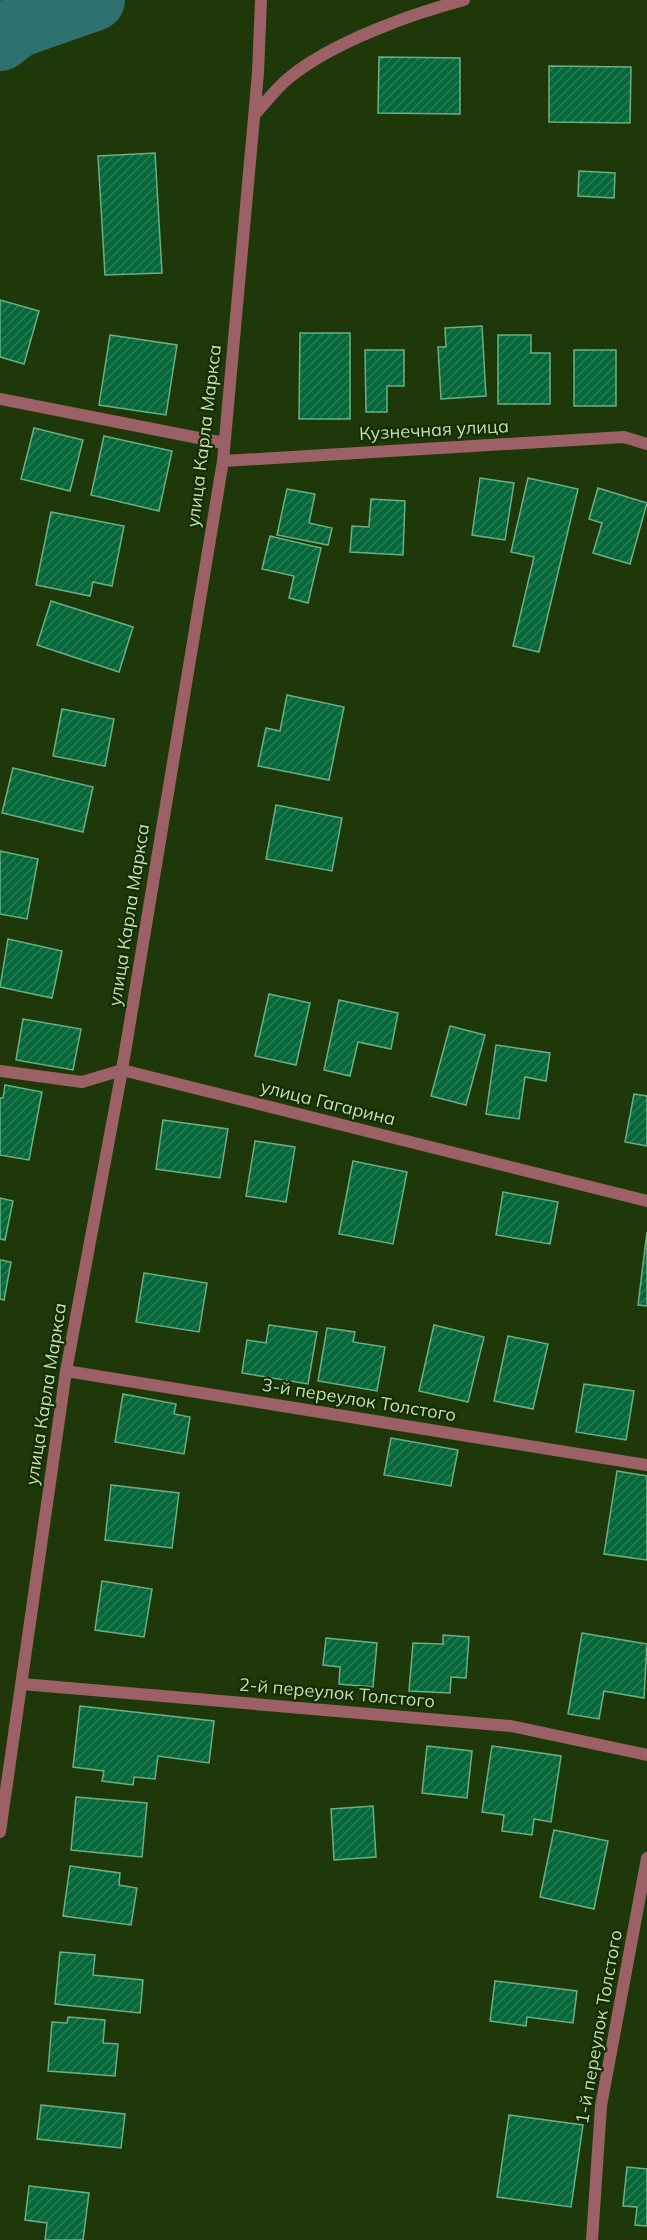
<svg xmlns="http://www.w3.org/2000/svg" width="647" height="2240" viewBox="0 0 647 2240" font-family="Mulish,sans-serif">
<defs>
<pattern id="building-hatch" width="6" height="6" patternUnits="userSpaceOnUse" patternTransform="scale(1.5)"><rect width="6" height="6" fill="#06683a"/><path d="M-1 1l2-2M0 6l6-6M5 7l2-2" fill="none" stroke="#297d55"/></pattern>
</defs>
<rect width="100%" height="100%" fill="#1e380a"/>
<g fill="none" stroke-linecap="round" stroke-linejoin="round">
<path stroke="#2f7070" stroke-width="62" d="M0,40l17,-13 77,-27"/>
</g>
<path fill="url(#building-hatch)" stroke="#6bb084" stroke-width="1.5" d="M379,57l81,1v56l-82,-1z
M549,66l82,1 -1,56 -81,-1z
M155,153l7,120 -57,2 -7,-119z
M579,171l36,2 -1,25 -36,-2z
M0,300l39,11 -15,53 -24,-7z
M482,326l4,70 -45,3 -3,-52h8l-1,-19z
M300,333h50v86h-51z
M110,335l67,10 -11,70 -67,-10z
M498,335h33v18h19v51h-52z
M365,350h39v36h-17v26h-21z
M574,350h42v56h-42z
M34,428l49,12 -13,51 -49,-12z
M104,436l68,15 -13,60 -68,-16z
M480,478l34,5 -9,57 -33,-5z
M528,478l50,11 -39,163 -26,-6 21,-89 -23,-5z
M598,488l49,15 -17,61 -37,-11 9,-30 -13,-4z
M287,489l28,5 -6,29 23,5 -4,17 -51,-10z
M371,499l34,2 -2,54 -53,-3 2,-26 17,1z
M51,512l73,14 -12,60 -19,-4 -3,14 -54,-11z
M270,536l51,12 -13,55 -19,-5 5,-22 -32,-7z
M51,601l82,26 -14,45 -82,-27z
M287,695l57,12 -15,73 -71,-14 8,-38 14,3z
M62,709l52,10 -9,47 -52,-10z
M13,768l80,19 -10,45 -81,-19z
M276,805l66,13 -10,53 -66,-12z
M0,851l38,8 -11,60 -27,-5z
M8,939l54,12 -10,47 -52,-11z
M269,994l41,9 -14,62 -41,-9z
M339,1000l59,13 -7,36 -33,-7 -8,34 -26,-6z
M23,1019l58,10 -8,41 -57,-10z
M450,1026l35,9 -19,70 -35,-9z
M496,1045l54,8 -4,28 -21,-4 -6,42 -33,-5z
M5,1085l37,7 -13,68 -29,-5v-57h3z
M634,1094l13,2v50l-22,-4z
M163,1120l65,9 -8,49 -64,-9z
M255,1141l40,6 -9,55 -40,-6z
M353,1161l54,11 -14,72 -54,-10z
M503,1192l55,10 -8,42 -54,-9z
M0,1198l13,3 -8,39 -5,-1z
M647,1232v74l-9,-1z
M0,1260l11,2 -7,38 -4,-1z
M144,1273l63,10 -8,49 -63,-10z
M269,1325l48,7 -9,52 -66,-11 5,-33 19,3z
M434,1325l50,12 -16,65 -49,-11z
M327,1328l28,4 -2,10 32,5 -8,44 -59,-10z
M508,1336l40,8 -15,65 -39,-8z
M584,1384l50,7 -8,49 -50,-8z
M123,1394l53,10 -2,10 16,3 -6,37 -69,-12z
M391,1438l67,12 -7,36 -67,-11z
M617,1471l30,5v84l-43,-6z
M111,1485l68,8 -7,55 -67,-8z
M102,1581l50,8 -8,48 -49,-7z
M582,1633l65,11 -3,54 -40,-7 -5,28 -31,-5z
M443,1635l26,2 -3,41 -15,-1 -1,16 -41,-2 4,-48 30,1z
M326,1638l51,5 -4,44 -34,-3 1,-17 -17,-2z
M80,1706l134,15 -5,42 -51,-7 -3,23 -21,-2 -1,8 -31,-4 2,-10 -31,-4z
M427,1746l45,5 -5,47 -45,-5z
M492,1746l69,10 -10,66 -17,-3 -2,16 -30,-4 2,-16 -22,-3z
M76,1797l71,6 -5,54 -71,-7z
M373,1806l3,51 -42,3 -3,-51z
M554,1830l54,11 -14,68 -54,-12z
M70,1866l50,7 -1,12 18,3 -6,37 -68,-9z
M60,1952l35,3 -2,20 50,5 -3,33 -85,-9z
M495,1981l82,10 -4,32 -46,-6 -1,9 -36,-5z
M68,2017l37,3 -2,23 15,1 -3,32 -67,-5 4,-49 15,1z
M41,2105l84,9 -4,34 -84,-9z
M509,2115l74,10 -12,82 -74,-10z
M627,2167l20,2v57l-12,-1 2,-18 -14,-1z
M29,2186l60,7 -6,47h-38l2,-17 -22,-3z"/>
<g fill="none" stroke-linecap="round" stroke-linejoin="round">
<path stroke="#9c6166" stroke-width="12" d="M255,114c11,-12 22,-27 35,-37 43,-35 121,-63 174,-77
M0,399l224,44
M223,461l401,-24 23,7
M0,1071l82,11 40,-12 525,131
M66,1371l581,94
M22,1684l489,42 136,29
M0,1832l66,-461 56,-301 101,-609 35,-388 3,-73
M592,2240l9,-134 46,-248"/>
</g>
<g text-anchor="middle" stroke-width="4.5" stroke-linejoin="round" paint-order="stroke">
<g font-size="18" fill="#c7dcbc" stroke="#142e01">
<text transform="translate(434 430) rotate(-3)" y="6">Кузнечная улица</text>
<text transform="translate(204 436) rotate(-83)" y="6">улица Карла Маркса</text>
<text transform="translate(129 915) rotate(-81)" y="6">улица Карла Маркса</text>
<text transform="translate(328 1103) rotate(14)" y="6">улица Гагарина</text>
<text transform="translate(46 1394) rotate(-81)" y="6">улица Карла Маркса</text>
<text transform="translate(359 1400) rotate(9)" y="6">3-й переулок Толстого</text>
<text transform="translate(337 1693) rotate(5)" y="6">2-й переулок Толстого</text>
<text transform="translate(599 2027) rotate(-80)" y="6">1-й переулок Толстого</text>
</g>
</g>
</svg>
